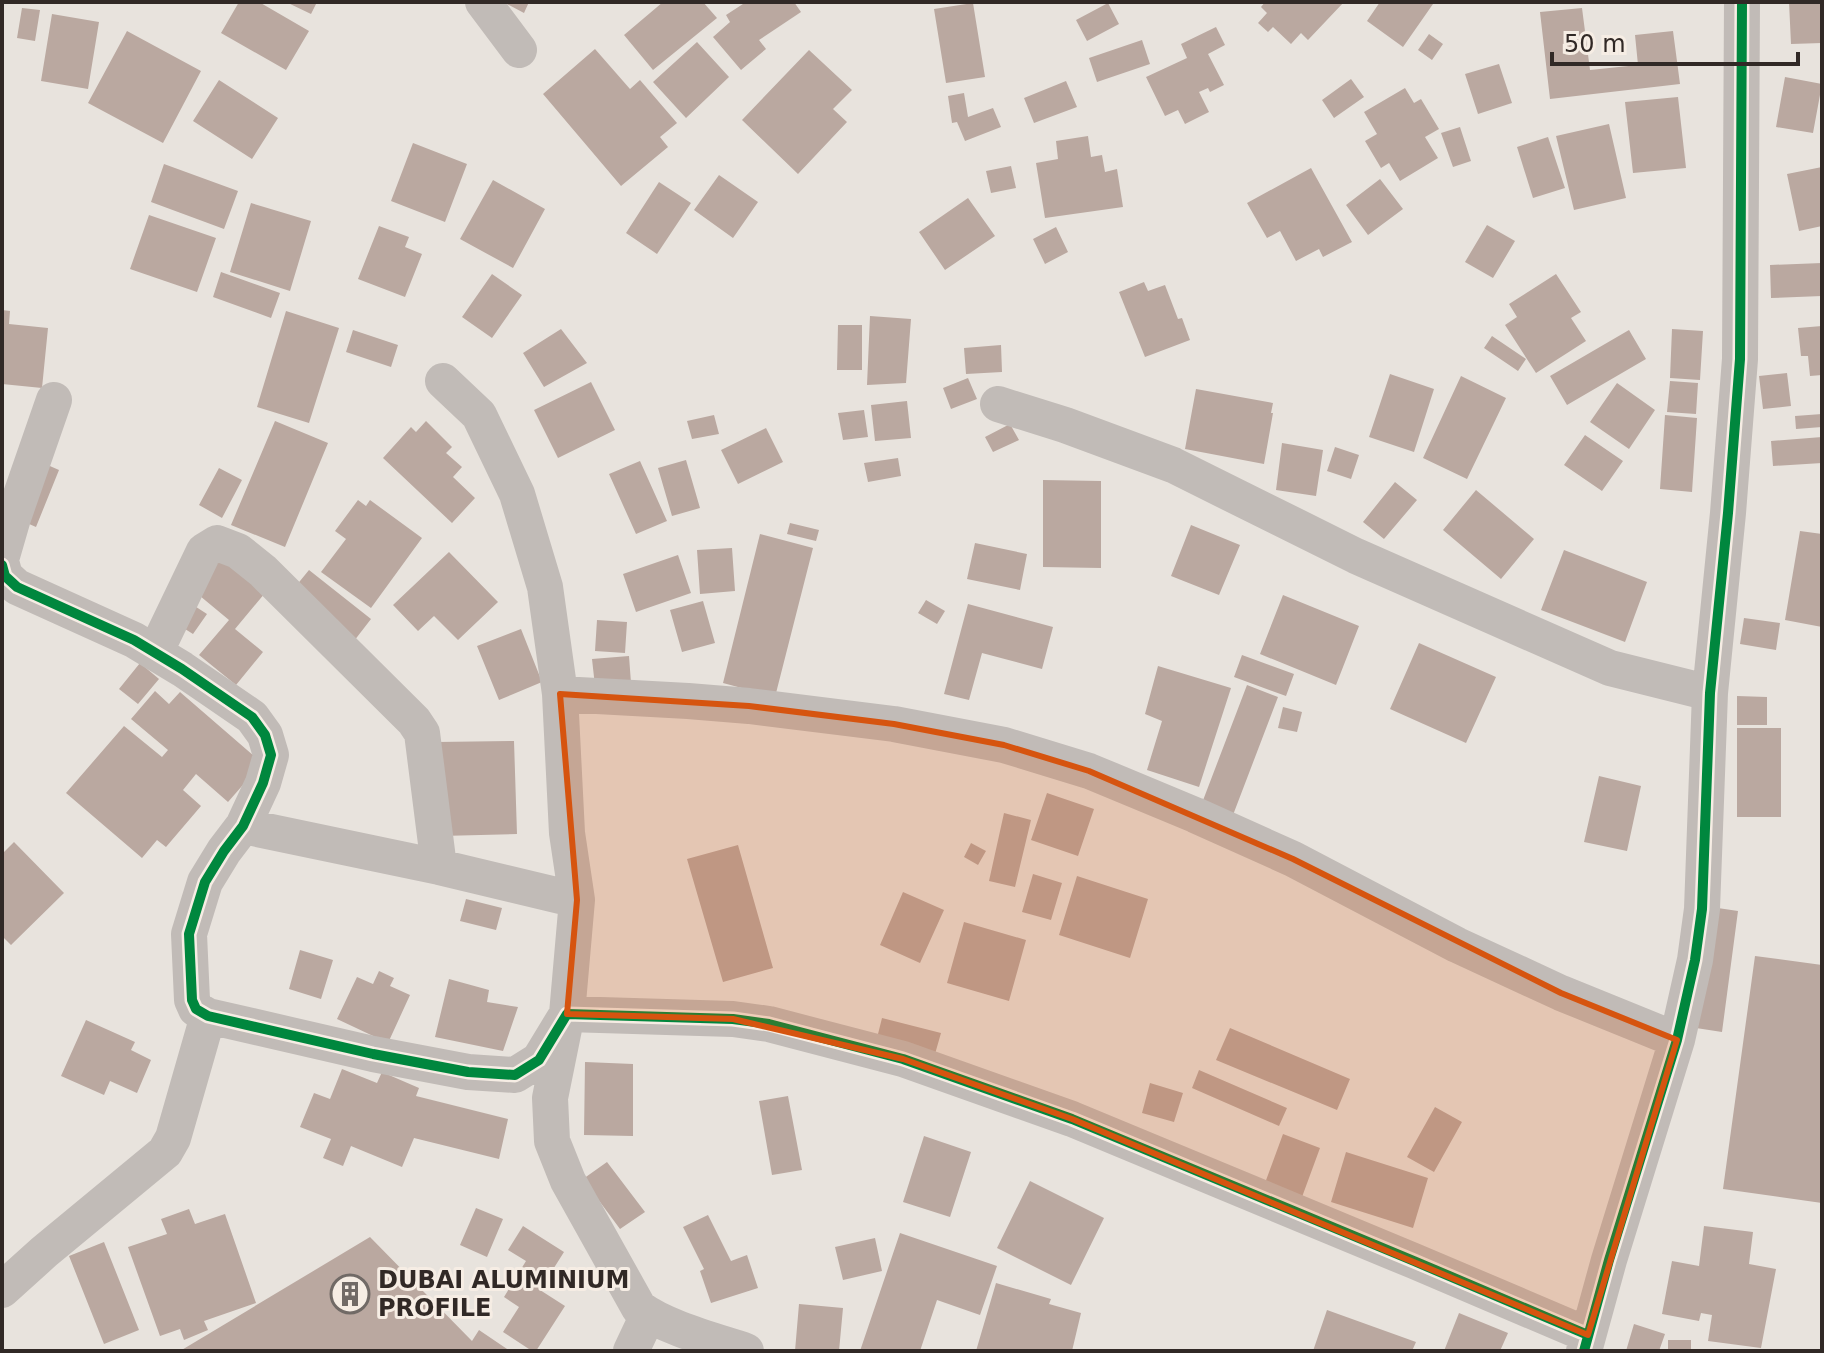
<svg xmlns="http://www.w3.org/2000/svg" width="1824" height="1353" viewBox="0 0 1824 1353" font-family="'DejaVu Sans',sans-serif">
<rect width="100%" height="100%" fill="#e8e3dd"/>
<path fill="#baa8a0" d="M239,2h20l50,29 -23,39 -65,-37z
M286,2h31l-6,12z
M503,2h26l-5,11z
M663,2h40l14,16 -64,52 -29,-35z
M746,2h48l7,10 -42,28 7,9 -25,21 -28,-33 17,-15 -4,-7z
M1265,2h79l-36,38 -7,-7 -10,11 -18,-17 -5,5 -10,-9 9,-10 -6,-6z
M1380,2h50l3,2 -30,43 -36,-26z
M1789,2h33v41l-31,1z
M973,3l12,74 -39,6 -12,-74z
M1108,3l11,21 -32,17 -11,-21z
M22,8l18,2 -5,31 -18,-3z
M1582,8l8,62 48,-5 -3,-30 38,-4 7,53 -130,15 -10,-87z
M52,14l47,8 -11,67 -47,-8z
M1216,27l9,18 -17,9 16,31 -14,7 -2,-4 -9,4 10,20 -24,12 -7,-14 -13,6 -19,-39 41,-19 -6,-14z
M127,31l74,40 -38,72 -75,-40z
M1429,34l14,10 -11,16 -14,-10z
M1142,40l8,24 -53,18 -8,-24z
M697,42l32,35 -43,41 -33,-36z
M595,49l35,40 10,-9 37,43 -17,14 8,10 -47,39 -78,-92z
M809,50l43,40 -19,19 14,13 -49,52 -56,-54z
M1499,64l13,39 -34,11 -13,-40z
M1785,77l37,7 -9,49 -37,-6z
M1351,79l13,18 -30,21 -12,-18z
M219,80l59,38 -26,41 -59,-38z
M1066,81l11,26 -43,16 -10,-25z
M1405,88l9,15 7,-4 18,30 -14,8 13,21 -38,23 -11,-18 -8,5 -16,-27 12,-7 -13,-22z
M964,93l4,24 25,-9 8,19 -36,14 -8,-19 -5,1 -4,-27z
M1678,97l8,71 -53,5 -8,-71z
M1609,124l17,74 -52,12 -18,-74z
M1460,127l11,34 -18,6 -12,-34z
M1088,136l3,21 11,-2 3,17 12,-3 6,38 -78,11 -9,-55 22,-4 -2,-18z
M1548,137l17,51 -32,10 -16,-51z
M413,143l54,21 -22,58 -54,-21z
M164,164l74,27 -14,38 -73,-27z
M1011,166l5,22 -25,5 -5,-22z
M1822,167v59l-23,5 -12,-57z
M1311,168l41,74 -29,15 -4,-8 -23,12 -16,-30 -13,7 -20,-35z
M719,175l39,27 -25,36 -39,-28z
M1380,179l23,30 -35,26 -22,-30z
M493,180l52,29 -32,59 -53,-29z
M659,182l32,21 -34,51 -31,-21z
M968,198l27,38 -50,34 -26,-38z
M251,203l60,18 -21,70 -60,-19z
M149,215l67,23 -19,54 -67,-23z
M1487,225l28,16 -22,37 -28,-16z
M379,226l30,11 -4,10 17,7 -17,43 -47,-18z
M1056,227l12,25 -23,12 -12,-25z
M1822,263v33l-51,2 -1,-33z
M221,272l59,21 -9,25 -58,-21z
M492,274l30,21 -30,43 -30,-21z
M1556,274l25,38 -10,6 15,23 -50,32 -31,-48 12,-8 -8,-13z
M1144,282l4,9 17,-6 13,34 4,-1 8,22 -45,17 -26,-65z
M2,310l8,1 -1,13 39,4 -6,60 -40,-4z
M286,311l53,17 -30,95 -52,-16z
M870,316l41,3 -5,64 -39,2z
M838,325h24v45h-25z
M1822,326v49l-12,1 -2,-20h-7l-3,-28z
M561,329l26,34 -43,24 -21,-34z
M1672,329l31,2 -3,49 -30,-2z
M353,330l45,15 -7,22 -45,-15z
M1629,330l17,29 -79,46 -17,-29z
M1492,336l34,23 -8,12 -34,-23z
M1001,345l1,27 -36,2 -2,-26z
M1787,373l4,33 -28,3 -4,-33z
M1390,374l44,15 -20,63 -45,-15z
M1461,376l45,22 -39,81 -44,-21z
M968,378l9,21 -26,10 -8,-21z
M1670,381l28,2 -2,31 -29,-2z
M591,382l24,48 -57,28 -24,-48z
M1617,383l38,27 -26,39 -39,-27z
M1196,389l77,14 -2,10h2l-9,51 -79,-15z
M907,401l4,37 -36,3 -4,-36z
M864,410l4,27 -25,3 -5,-27z
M1822,414v13l-26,2 -1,-13z
M714,415l5,19 -27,5 -5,-18z
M1665,415l32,3 -5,74 -32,-3z
M275,421l53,22 -43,104 -54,-22z
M426,421l26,26 -6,6 16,14 -9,10 22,21 -23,25 -69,-65 28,-31 5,5z
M1010,424l9,16 -26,12 -8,-15z
M766,428l17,34 -45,22 -17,-34z
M1585,435l38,26 -21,30 -38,-26z
M1822,437v26l-49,3 -2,-25z
M1282,443l41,7 -7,46 -40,-6z
M1335,447l24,8 -8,24 -24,-8z
M898,458l3,18 -33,6 -4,-19z
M686,460l14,48 -28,8 -14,-48z
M640,461l27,60 -31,13 -27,-60z
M43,463l16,7 -23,57 -16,-7z
M219,468l23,12 -20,38 -23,-13z
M1043,480l58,1v87l-58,-1z
M1395,482l22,18 -33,39 -21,-17z
M1476,490l58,49 -33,40 -58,-49z
M358,500l8,6 4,-6 52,38 -51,70 -50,-36 25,-33 -11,-8z
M790,523l29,7 -3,11 -29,-7z
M1191,525l49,20 -21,50 -48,-19z
M1800,531l22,3v93l-37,-7z
M760,534l53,14 -38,149 -52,-14z
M975,543l52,11 -7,36 -53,-11z
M732,548l3,43 -35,3 -3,-44z
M1564,550l83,32 -22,60 -84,-32z
M449,552l49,50 -40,38 -24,-24 -16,15 -25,-26z
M216,553l49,40 -30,36 28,23 -27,33 -37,-30 30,-35 -41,-34z
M678,555l13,38 -55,19 -13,-38z
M309,570l62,49 -17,22 -63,-49z
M1283,595l76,31 -23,59 -76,-31z
M926,600l19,11 -8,13 -19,-11z
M703,601l12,42 -33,9 -12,-42z
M190,603l17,11 -14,20 -16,-10z
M968,604l85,23 -11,42 -60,-16 -13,47 -25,-6z
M1744,618l36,5 -4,27 -36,-6z
M597,620l30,2 -2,31 -30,-2z
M521,629l21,53 -43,18 -22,-54z
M1419,643l77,34 -30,66 -76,-34z
M1242,655l52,19 -8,22 -52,-19z
M629,656l2,27 -36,3 -3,-27z
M140,663l19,16 -21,25 -19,-15z
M1158,666l73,22 -32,99 -52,-17 15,-49 -17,-7z
M1247,685l31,12 -45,118 -31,-12z
M155,691l14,13 11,-12 82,71 -34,39 -32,-28 -13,16 18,16 -35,41 -9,-7 -15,18 -76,-65 58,-67 38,31 6,-7 -37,-31z
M1737,696l30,1v28h-30z
M1283,707l19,5 -5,20 -19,-4z
M1737,728h44v89h-44z
M514,741l3,93 -76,2 -4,-94z
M1599,776l42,10 -14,65 -43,-9z
M1047,793l47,16 -16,47 -47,-16z
M1004,813l27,7 -16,67 -26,-6z
M14,842l50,51 -53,52 -9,-9v-82z
M971,843l15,8 -8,14 -14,-8z
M738,845l35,123 -50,14 -36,-123z
M1033,874l29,9 -11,37 -29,-8z
M1077,876l71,23 -18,59 -71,-23z
M903,892l41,18 -24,53 -40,-18z
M466,899l36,9 -6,22 -36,-9z
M1711,907l27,4 -16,121 -26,-4z
M964,922l62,18 -17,61 -62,-18z
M300,950l33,10 -12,39 -32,-10z
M1755,956l67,9v238l-99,-14z
M379,971l15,7 -4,8 20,9 -22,48 -51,-24 20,-42 16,7z
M449,979l40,11 -2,12 31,5 -15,44 -68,-14z
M882,1018l59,15 -8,28 -58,-15z
M86,1020l49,22 -4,8 20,10 -14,33 -27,-12 -6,14 -43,-19z
M1230,1028l120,51 -13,31 -121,-50z
M585,1062l48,2v72l-49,-1z
M342,1069l35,14 5,-11 37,16 -3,8 92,23 -9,40 -85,-21 -12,29 -51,-21 -8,20 -20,-8 8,-19 -31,-12 14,-34 16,6z
M1199,1070l88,38 -8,18 -87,-38z
M1150,1083l33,10 -9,29 -32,-9z
M788,1096l14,74 -30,5 -13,-74z
M1435,1107l27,15 -28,50 -27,-15z
M1283,1134l37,14 -18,49 -37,-14z
M924,1136l47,16 -21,65 -47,-15z
M1346,1152l82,26 -15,50 -82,-26z
M607,1162l38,50 -25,17 -37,-50z
M1030,1181l74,37 -33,67 -74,-37z
M476,1208l27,11 -16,38 -27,-12z
M189,1209l6,15 30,-10 31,89 -52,18 4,9 -24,10 -4,-11 -20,7 -32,-89 39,-13 -6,-15z
M708,1215l23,46 16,-6 11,33 -47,15 -11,-32 4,-2 -21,-42z
M523,1226l41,26 -24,38 25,16 -29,45h-4l-29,-19 16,-25 -15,-10 22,-36 -18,-11z
M1704,1226l49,6 -4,32 27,5 -15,79 -53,-7 4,-26 -11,-2 -2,8 -37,-7 10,-53 27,5z
M900,1233l97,33 -17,49 -43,-15 -17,51h-60z
M370,1237l102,104 7,-11 31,21h-330z
M875,1238l7,33 -39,9 -8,-33z
M104,1242l35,88 -35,14 -35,-88z
M996,1283l55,16 -2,5 32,9 -9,38h-96z
M799,1304l44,4 -4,43h-44z
M1327,1310l89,32 -4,9h-99z
M1459,1313l49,20 -8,18h-56z
M1634,1324l31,10 -6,17h-33z
M1668,1340h23v11h-23z"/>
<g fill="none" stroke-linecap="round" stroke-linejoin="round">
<path stroke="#c1bbb7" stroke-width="36" d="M483,2l36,48
M443,381l36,34 38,79 28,93 15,107 7,139 10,67 -10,114 -17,84 2,43 16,40 71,127c27,20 74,32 107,43
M998,404l67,21 108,40 183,91 254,112 100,25
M2,556l11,-38 41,-118
M2,565l3,11 12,11 117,53 48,29 70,48 13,18 6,20 -8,28 -20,43 -19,25 -19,31 -16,52 3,66 4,9 12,7 165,38 95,18 47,3 24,-15 28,-46 166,5 36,5 134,35 169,60 342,142 174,74
M155,653l49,-102 13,-8 21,8 25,20 151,150 8,12 17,134
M560,694l128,7 61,5 145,18 110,21 85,26 106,44 98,44 164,86 104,48 116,47
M243,826l196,41 138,33
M2,1290l42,-38 121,-100 8,-14 35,-122
M631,1351l17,-36
M1584,1351l25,-91 68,-220 18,-80 7,-51 8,-216 18,-180 12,-154 2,-357"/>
<defs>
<path id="cycleway" d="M2,565l3,11 12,11 117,53 48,29 70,48 13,18 6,20 -8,28 -20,43 -19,25 -19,31 -16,52 3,66 4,9 12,7 165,38 95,18 47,3 24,-15 28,-46 166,5 36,5 134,35 169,60 342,142 174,74
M1584,1351l25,-91 68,-220 18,-80 7,-51 8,-216 18,-180 12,-154 2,-357"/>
</defs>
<use href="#cycleway" stroke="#f6ede4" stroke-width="15"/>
<use href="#cycleway" stroke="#00873e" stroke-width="10"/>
</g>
<path fill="#d6540f" fill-opacity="0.2" stroke="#d6540f" stroke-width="6" stroke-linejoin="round" d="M560,694l189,12 145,18 110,21 85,26 204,88 268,134 116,47 -89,295 -516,-216 -169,-60 -170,-40 -166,-5 10,-114z"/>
<defs>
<symbol id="building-ring" viewBox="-11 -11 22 22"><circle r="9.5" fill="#f6ede4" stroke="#716a66" stroke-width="1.5"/><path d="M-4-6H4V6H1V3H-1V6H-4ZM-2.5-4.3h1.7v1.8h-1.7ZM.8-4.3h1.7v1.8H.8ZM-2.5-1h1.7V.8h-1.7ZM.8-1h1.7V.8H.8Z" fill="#716a66"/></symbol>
</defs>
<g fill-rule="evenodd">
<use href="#building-ring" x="328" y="1272" width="44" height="44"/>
</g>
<g text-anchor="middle" stroke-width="6" stroke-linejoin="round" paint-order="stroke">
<g font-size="24" font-weight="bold" fill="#312926" stroke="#f6ede4" text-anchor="start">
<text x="378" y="1288">DUBAI ALUMINIUM<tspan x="378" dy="28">PROFILE</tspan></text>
</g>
</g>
<rect width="1824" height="1353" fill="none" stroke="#312926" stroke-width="8"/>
<path d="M1552 52v12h246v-12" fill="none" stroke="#312926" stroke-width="4"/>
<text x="1564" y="52" font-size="24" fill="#312926" stroke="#f6ede4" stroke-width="6" paint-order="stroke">50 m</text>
</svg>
